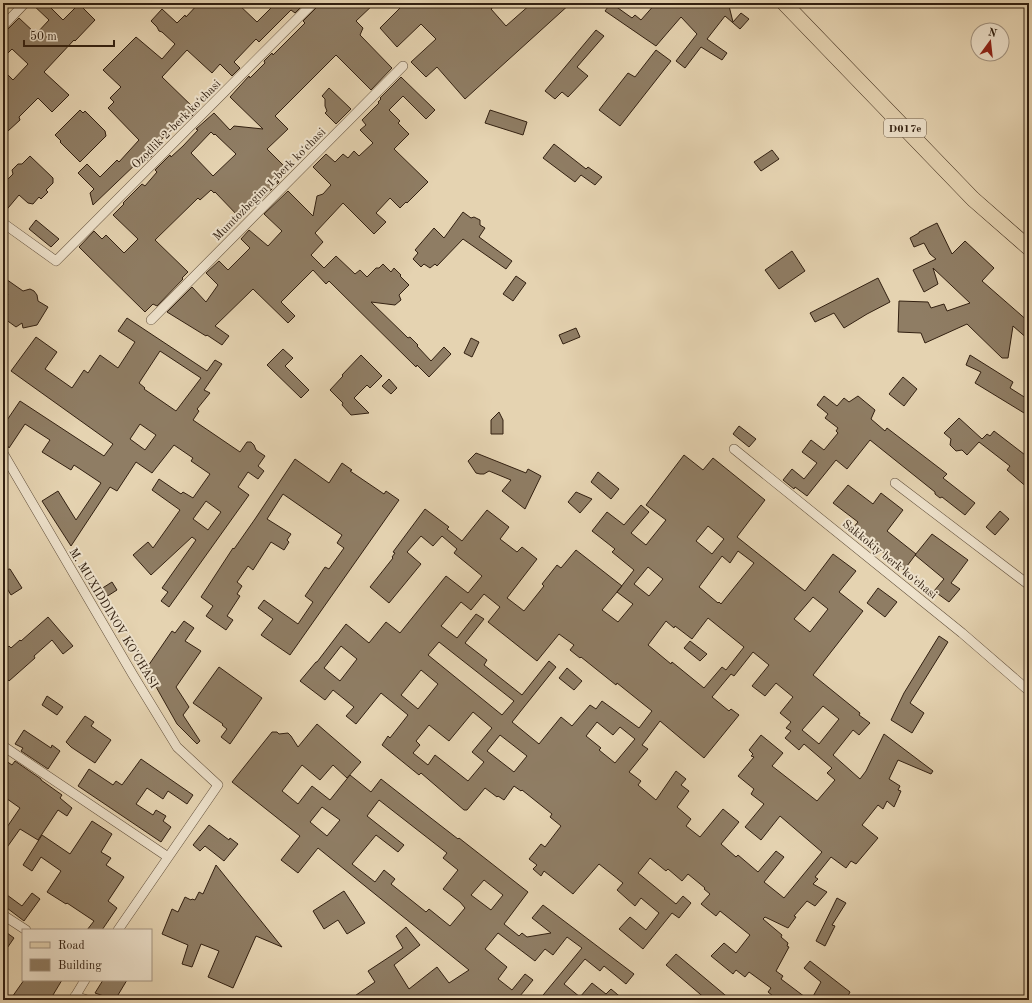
<svg xmlns="http://www.w3.org/2000/svg" width="1032" height="1003" viewBox="0 0 1032 1003" font-family="'Old Standard TT',serif">
<rect width="100%" height="100%" fill="#e5d3b1"/>
<filter id="stains"><feTurbulence type="fractalNoise" baseFrequency=".005" numOctaves="4"/><feColorMatrix values="0 0 0 0 .2 0 0 0 0 .09 0 0 0 0 .02 0 0 0 .5 -.17"/></filter>
<radialGradient id="worn" r=".72"><stop offset=".6" stop-color="#630" stop-opacity="0"/><stop offset="1" stop-color="#630" stop-opacity=".3"/></radialGradient>
<path fill="#8f7d64" stroke="#322011" fill-rule="evenodd" d="M31,3h15l17,17 16,-16 16,16 -20,21 -1,-1 -30,32 25,23 -17,17 -14,-14 -19,19 1,3 -12,11 -5,-6v-55l10,10 15,-16 -16,-15 -9,9v-21l4,-4 -2,-1 14,-14 17,16 13,-14z
M199,3h38l20,19 19,-19h29l-10,10 -4,-3 -32,32 -3,-3 -22,23 6,6 -8,8 -12,-12 -8,9 -25,-23 -25,27 35,34 -9,9 -3,-2 -5,6 -2,-2 -20,21 3,4 -14,14 -3,-3 -4,4 -1,-1 -46,44 -3,-12 4,-4 -16,-16 9,-9 13,13 17,-17 2,2 20,-22 -31,-32 6,-6 -4,-4 11,-11 -18,-17 33,-33 26,22 13,-15 -13,-12 -3,-1 -2,-4 -6,-6 11,-12 15,14 8,-8 1,2z
M319,3h56l-19,18 7,7 -3,7 32,33 -21,22 -35,-35 -61,61 13,13 -21,20 21,21 -11,11 2,1 -24,24 -1,-1 -14,13 -25,-26 -1,1 -3,-3 -11,10 -2,-2 -43,42 33,32 -6,6 1,1 -26,27 -4,-2 -8,8 -66,-65 15,-16 8,8 4,-4 18,18 14,-14 -25,-24 11,-11 -1,-1 19,-19 3,2 12,-14 -2,-2 15,-15 1,2 12,-11 15,-16 -2,-1 18,-16 16,17 4,-4 29,3 -33,-32 19,-21 1,2 15,-15 -1,-2 8,-8 1,2 32,-32 -2,-2 14,-14zM211,132l3,3 1,-1 21,20 -23,22 -22,-23z
M405,3h93l-7,6 15,17 26,-23h39l-106,96 -28,-32 -11,10 -15,-15 25,-23 -15,-15 -24,23 -17,-19z
M611,3l21,15 3,-3 6,5 15,-17h70l3,3 4,16 8,-9 8,6 -9,10 -15,-13 -18,23 20,14 -5,7 -21,-13 -16,21 -9,-7 21,-27 -16,-17 -25,29 -51,-35z
M596,30l8,6 -27,31 11,9 -20,21 -6,-5 -7,7 -10,-8z
M656,50l15,11 -51,65 -21,-16 29,-37 7,4z
M401,77l34,33 -9,9 -23,-23 -14,14 11,11 -2,2 11,11 -15,15 34,33 -21,21 -1,-1 -6,6 -10,-10 -14,15 10,9 -12,12 -31,-31 -28,30 8,9 -12,13 13,13 12,-12 19,18 5,-4 7,7 9,-9h3l4,-4 8,8 3,-4 7,7 -1,1 9,9 -10,10 2,5 -6,5 -24,-3 37,36 2,-1 8,8 -1,1 14,15 13,-14 7,7 -22,23 -12,-12 -1,2 -87,-86 -3,3 -13,-14 -32,32 14,14 -7,7 -35,-34 -38,37 14,10 -7,9 -15,-10 -1,1 -39,-24 25,-25 14,15 12,-17 -12,-12 13,-12 9,9 22,-22 -9,-9 8,-9 19,16 14,-15 -18,-17 24,-23 25,25 4,-20 6,-2 8,-9 -18,-18 13,-13 9,8 8,-8 5,4 6,-7 5,5 14,-13 -13,-13 6,-5 -4,-5 17,-17 -1,-1 3,-3 -1,-1z
M329,88l22,21 -15,15 -11,-11 2,-2 -2,-5v-7l-3,-3z
M80,110l3,3 2,-2 20,20 1,5 -26,26 -20,-20 1,-1 -6,-6z
M490,110l37,12 -4,13 -38,-12z
M554,144l32,25 2,-2 14,10 -7,8 -14,-10 -6,7 -32,-24z
M772,150l7,9 -18,12 -7,-9z
M30,156l23,22v5l-7,7 2,2 -7,7 -2,-2 -6,7 -5,-1 -9,-8 -16,19v-30l10,-10 -1,-4 6,-6h4z
M463,212l8,6 3,-1 6,3v5l5,3 -6,9 33,24 -6,8 -43,-30 -26,27 -2,-2 -5,4 -6,-4 -3,3 -8,-8 5,-6 -3,-3 19,-22 10,10z
M36,220l23,19 -8,8 -22,-18z
M937,223l15,31 13,-13 29,27 -12,13 47,41v18l-16,-14 -5,32h-6l-35,-34 -42,19 -4,-10 -23,-1 1,-31 29,1 3,6 13,-4 3,7 23,-8 -37,-35 5,16 -14,8 -11,-22 23,-11 -6,-5 -6,-11 -10,4 -4,-9 9,-5v-1z
M792,251l13,20 -26,18 -14,-19z
M516,276l10,7 -13,18 -10,-7z
M3,277l20,14 7,-2 4,2 3,4 1,6 10,6 -11,18 -14,3 -1,-5 -6,4 -11,-8 -2,-6v-11l5,-8 -5,-3z
M878,278l12,24 -23,12 -23,14 -10,-15 -19,9 -5,-9z
M127,318l80,53 8,-11 7,4 -18,26 6,3 -13,16 2,2 -6,9 47,32 7,-10h4l3,3 2,5 9,6 -7,10 6,5 -6,8 -10,-7 -10,15 11,8 -80,112 -8,-6 7,-9 -6,-4 34,-48 -4,-3 -41,38 -18,-20 15,-13 5,6 27,-38 -28,-20 7,-11 22,15 2,-2 10,6 17,-24 -19,-13 2,-3 -19,-13 -22,28 -16,-11 -19,29 -7,-4 -39,59 -29,-45 16,-10 18,29 25,-37 -27,-18 -3,5 -29,-18 8,-12 -25,-16 -16,24 -6,-10v-12l17,-25 84,55 9,-12 -102,-73 25,-34 21,15 -12,17 27,19 12,-18 4,3 12,-18 18,13 17,-26 -17,-11zM160,351l41,27 -25,33 -32,-22 1,-1 -6,-5zM140,424l16,11 -11,15 -15,-11zM206,501l15,11 -13,18 -15,-11z
M576,328l4,9 -17,7 -4,-9z
M471,338l8,4 -7,15 -8,-4z
M283,349l10,9 -8,8 24,24 -8,8 -34,-33z
M361,355l21,21 -12,12 -3,-3 -13,13 15,15 -18,2 -9,-10 1,-2 -13,-13 13,-14 -1,-1z
M970,355l43,27 -3,6 19,12v16l-54,-33 6,-11 -15,-7z
M903,377l14,12 -13,17 -15,-12z
M389,379l8,9 -6,6 -9,-8z
M824,396l13,10 7,-8 5,4 9,-6 17,14 -4,9 14,12 2,-3 60,46 -4,4 32,25 -10,12 -23,-18 -2,1 -5,-4v-2l-65,-52 -23,29 -11,-9 -29,36 -12,-9 -1,2 -11,-9 9,-11 12,10 13,-16 -15,-11 9,-12 13,10 14,-17 -2,-2 2,-3 -13,-10 3,-4 -11,-9z
M499,412l4,8v14h-12v-14z
M959,418l23,21 5,-5 3,2 4,-5 35,27v31l-22,-19 3,-4 -31,-24 -12,13 -5,-5 -6,1 -6,-6 1,-6 -7,-6z
M739,426l17,13 -7,8 -16,-13z
M476,453l50,20 2,-4 13,7 -16,33 -23,-18 9,-11 -22,-9 -5,3h-4l-4,-1 -8,-12z
M684,455l19,15 10,-12 52,42 -28,37 68,54 28,-37 23,17 -17,21 24,19 -50,64 47,38 -1,2 11,8 -11,12 -6,-5 -20,25 27,24 6,-8 18,-37 49,37 -2,3 -33,-14 -9,19 11,7 -2,4 3,1 -7,16 -7,-6 -4,8 -5,-4 -16,20 16,13 -22,26 -5,-3 -5,7 -15,-11 -16,20 3,2 -5,5 14,8 -12,14 -8,-5 -13,15 2,1 -8,11 -23,-11 -2,2 19,16 -1,2 7,6 -1,3 2,1 -13,24 7,5 -2,3 28,21h-31l-10,-8 3,-4 -22,-16 -4,5 -9,-7 -3,4 -22,-18 13,-13 12,10 14,-18 -30,-24 -4,5 -15,-12 9,-10 -6,-5 1,-1 -17,-14 -6,7 -14,-12 -2,2 -16,-13 -12,15 38,31 7,-8 8,7 -12,15 -7,-5 -29,36 -24,-20 11,-12 16,13 13,-17 -18,-15 -6,8 -18,-16 6,-7 -24,-19 -26,30 -29,-23 -3,5 -8,-7 4,-4 -8,-6 12,-15 4,3 16,-21 -11,-9 2,-3 -30,-24 -1,1 -7,-5 -10,14 -6,-4 -1,1 -12,-9 -18,22h-3l-43,-37 -2,2 -37,-30 6,-9 2,2 18,-23 -27,-22 -25,31 -10,-8 8,-9 -21,-17 -8,10 -25,-19 16,-19h1l29,-38 23,19 17,-21 14,11 46,-57 22,17 14,-17 -28,-23 3,-4 -15,-13 -9,10 -12,-10 -14,16 14,12 -32,39 -19,-16 23,-29 -1,-1 3,-4 -2,-1 32,-43 24,18 -2,2 15,12 25,-31 22,17 -9,12 17,13 5,-5 15,12 -30,39 17,13 20,-25 -2,-2 15,-19 4,3 15,-18 46,36 -20,24 16,12 15,-18 -16,-12 17,-22 -22,-18 3,-3 -23,-18 15,-19 17,13 17,-20 8,7 -18,21 15,12 20,-25 -20,-15zM708,526l16,13 -12,15 -16,-13zM738,551l16,12 -33,41 -2,-2 -1,1 -19,-16 23,-31 8,7zM648,567l15,12 -14,17 -15,-12zM484,594l16,13 -12,15 49,39 22,-27 15,11 -4,5 10,8 1,-1 35,28 1,-2 35,28 -13,17 -37,-27 -6,8 -6,-4 -18,21 -11,-9 -22,27 -27,-22 44,-55 -7,-6 -27,34 -38,-30 3,-5 -22,-17 19,-24 -8,-5 -19,24 -16,-12 20,-24 10,8zM813,597l15,12 -18,23 -16,-13zM708,618l36,29 -18,23 -4,-3 -18,21 -32,-26 -1,2 -23,-19 18,-24 8,7 1,-2 17,13zM439,642l75,59 -12,14 -74,-60zM341,646l16,13 -17,22 -16,-13zM753,652l16,13 -17,21 13,10 11,-13 17,14 -13,16 11,9 -5,6 5,3 -6,7 14,12 5,-6 28,24 -5,5 8,7 -18,21 -45,-35 11,-13 -22,-18 -12,15 4,4 -2,2 3,1 -16,19 16,13 -3,5 13,10 -19,23 16,13 19,-24 42,36 -38,46 -20,-16 20,-25 -8,-6 -18,21 -20,-17 -2,2 -15,-13 18,-22 -16,-13 -23,28 -14,-11 5,-7 -14,-12 12,-16 -8,-6 5,-6 -10,-8 -20,29 -18,-15 3,-4 -12,-9 19,-23 -6,-4 18,-24 44,37 35,-43 -8,-6 -2,2 -17,-14 19,-23 3,2zM421,670l17,14 -20,25 -17,-14zM823,706l16,13 -20,25 -17,-14zM473,712l19,16 -20,24 12,10 -16,19 -33,-26 -7,10 -15,-12 7,-8 -4,-4 13,-16 20,16zM597,722l16,13 7,-8 15,12 -20,24 -16,-13 2,-2 -15,-12zM500,735l27,21 -13,16 -27,-21z
M295,459l34,24 13,-20 10,7 -2,1 34,23 2,-3 13,9 -109,155 -29,-20 12,-16 -15,-11 6,-8 34,24 15,-22 -8,-6 20,-29 4,2 15,-21 -7,-5 5,-8 -59,-41 -16,25 24,15 -4,6 2,2 -5,8 -13,-8 -18,28 -5,-4 -11,16 5,4 -5,8 3,2 -13,20 6,4 -7,10 -20,-14 7,-10 -12,-9 32,-49 1,1 21,-30z
M598,472l21,17 -8,10 -20,-17z
M848,485l25,19 8,-11 22,17 -16,21 29,23 -12,16 -51,-42 5,-6 -25,-19z
M576,492l16,7 -12,14 -12,-11z
M1000,511l9,8 -14,16 -9,-8z
M932,534l36,26 -17,23 9,6 -11,13 -15,-11 10,-12 -29,-24z
M10,569l12,19 -11,7 -8,-13v-12z
M112,582l5,8 -11,7 -5,-8z
M878,588l19,14 -12,15 -18,-14z
M48,617l25,29 -10,8 -11,-14 -18,16 1,2 -26,23 -6,-7v-23l6,-5 2,2 9,-8 1,1z
M184,621l10,7 -9,13 16,10 -25,36 13,20 -6,8 17,26 -3,3 -20,-20 -31,-55 26,-38 3,2z
M939,636l9,6 -38,61 14,10 -12,20 -21,-13 13,-27z
M690,641l17,13 -7,7 -16,-13z
M219,667l43,31 -32,46 -9,-7 6,-8 -5,-4 1,-1 -30,-21z
M567,668l15,13 -8,9 -15,-12z
M47,696l16,11 -6,8 -15,-10z
M85,716l9,6 -3,4 20,14 -16,23 -24,-16 -5,-5z
M317,724l44,38 -14,16 -14,-13 -13,15 -18,-15 -20,26 16,13 14,-18 18,14 20,-25 21,17 10,-13 46,36 31,24 1,-1 69,54 -24,32 15,12 3,-3 5,4 24,-4 -19,-15 11,-13 91,69 -8,10 -22,-18 -4,5 -15,-12 -21,25 16,13 12,-14 14,11 5,-5 13,11h-85l43,-52 -15,-11 -14,18 -8,-6 -10,12 -37,-28 -13,16 22,18 -9,12 14,11 13,-16 8,6 -13,16 6,4h-177l26,-18 -7,-11 35,-23 -7,-12 10,-9 14,18 -26,20 15,24 28,-22 12,16 20,-13 -151,-122 -20,25 -17,-13 19,-24 -68,-54 40,-50h5l2,2 9,-1 3,3 7,11zM379,800l68,53 -4,5 15,12 -15,19 17,13 5,6 -15,18 -21,-17 -3,3 -35,-28 4,-5 -11,-9 -9,12 -23,-18 24,-29 22,17 6,-7 -37,-29zM322,807l18,13 -13,16 -17,-14zM484,880l19,15 -12,15 -20,-15z
M24,730l27,18 1,-3 8,6 -12,18 -27,-18 2,-3 -8,-4z
M3,759l9,6 3,-4 26,18v1l21,15 -2,3 12,10 -5,8 -9,-6 -20,30 -18,-11 -17,24v-20l17,-25 -17,-12z
M141,759l52,36 -6,9 -19,-13 -5,8 -16,-11 -11,16 17,11 3,-5 10,6 -3,5 8,6 -10,15 -83,-56 11,-17 24,16 3,-4 6,4z
M92,821l20,13 -11,18 10,6 -5,7 18,12 -16,24 9,7 -15,22h-15l7,-9 -27,-18 -1,1 -19,-12 14,-21 -20,-14 -9,14 -9,-6 19,-30 28,19z
M209,825l20,15 1,-2 8,6 -14,17 -19,-15 -5,5 -7,-6z
M216,865l66,82 -26,-11 -23,52 -25,-11 11,-26 -18,-7 -9,23 -10,-3 6,-19 -26,-11 10,-25 6,3 7,-15 6,3 1,-1 3,1 4,-8 4,2z
M344,891l21,32 -18,11 -9,-14 -14,9 -11,-18z
M3,892l19,14 10,-13 8,6 -16,22 -21,-16z
M837,898l9,5 -14,22 3,1 -10,20 -9,-5z
M3,930l11,8 -11,16z
M676,954l18,15 37,31h-24l-41,-35z
M810,961l40,31 -4,8h-35l10,-18 -17,-14z
M24,980h38l-12,20h-40z
M103,980h24l-12,20 -20,-7z"/>
<g fill="none" stroke-linecap="round" stroke-linejoin="round">
<defs>
<path id="minor" d="M3,26l22,-23
M3,223l53,38 257,-258
M151,320l252,-254
M734,449l228,184 67,58
M3,453l130,222 44,72 41,38 -100,145
M895,483l134,102
M3,746l165,111
M3,915l23,15
M75,996l12,4
M73,1000l12,-20"/>
<path id="primary" d="M784,3l189,196 56,49"/>
</defs>
<use href="#minor" stroke="#5f4d39" stroke-width="10"/>
<use href="#primary" stroke="#322011" stroke-width="16"/>
<use href="#minor" stroke="#eee2cc" stroke-width="9"/>
<use href="#primary" stroke="#e5d3b1" stroke-width="15"/>
</g>
<g text-anchor="middle" stroke-width="4" stroke-linejoin="round" paint-order="stroke">
<rect fill="#eee2cc" stroke="#6a5a49" stroke-width="1" x="884" y="119" width="42" height="18" rx="3"/>
<g font-size="11" font-weight="bold" fill="#322011">
<text x="905" y="132">D017e</text>
</g>
<g font-size="12" fill="#322011" stroke="#eee2cc">
<text transform="translate(176 124) rotate(-45)" y="4">Ozodlik 2-berk koʻchasi</text>
<text transform="translate(269 184) rotate(-45)" y="4">Mumtozbegim 1-berk koʻchasi</text>
<text transform="translate(890 559) rotate(39)" y="4">Sakkokiy berk koʻchasi</text>
<text transform="translate(114 618) rotate(59)" y="4">M. MUXIDDINOV KO'CHASI</text>
</g>
</g>
<rect width="1032" height="1003" fill="none" stroke="#e5d3b1" stroke-width="16"/>
<rect x="4" y="4" width="1024" height="995" fill="none" stroke="#322011" stroke-width="2"/>
<rect x="8" y="8" width="1016" height="987" fill="none" stroke="#322011"/>
<rect x="22" y="929" width="130" height="52" fill="#eee2cc" stroke="#a39481"/>
<rect x="30" y="942" width="20" height="6" fill="#e5d3b1" stroke="#a39481"/>
<text x="58" y="949" font-size="12" fill="#322011">Road</text>
<rect x="30" y="959" width="20" height="12" fill="#8f7d64" stroke="#a39481"/>
<text x="58" y="969" font-size="12" fill="#322011">Building</text>
<g transform="translate(990 42) rotate(15)"><circle r="19" fill="#eee2cc" stroke="#a39481"/>
<path d="M0-3L7 15L0 10L-7 15Z" fill="#8f2418"/>
<text y="-6" font-size="11" font-weight="bold" text-anchor="middle" fill="#322011">N</text>
</g>
<path d="M24 40v6h90v-6" fill="none" stroke="#322011" stroke-width="2"/>
<text x="30" y="40" font-size="12" fill="#322011" stroke="#eee2cc" stroke-width="3" paint-order="stroke">50 m</text>
<rect width="100%" height="100%" filter="url(#stains)"/>
<rect width="100%" height="100%" fill="url(#worn)"/>
</svg>
